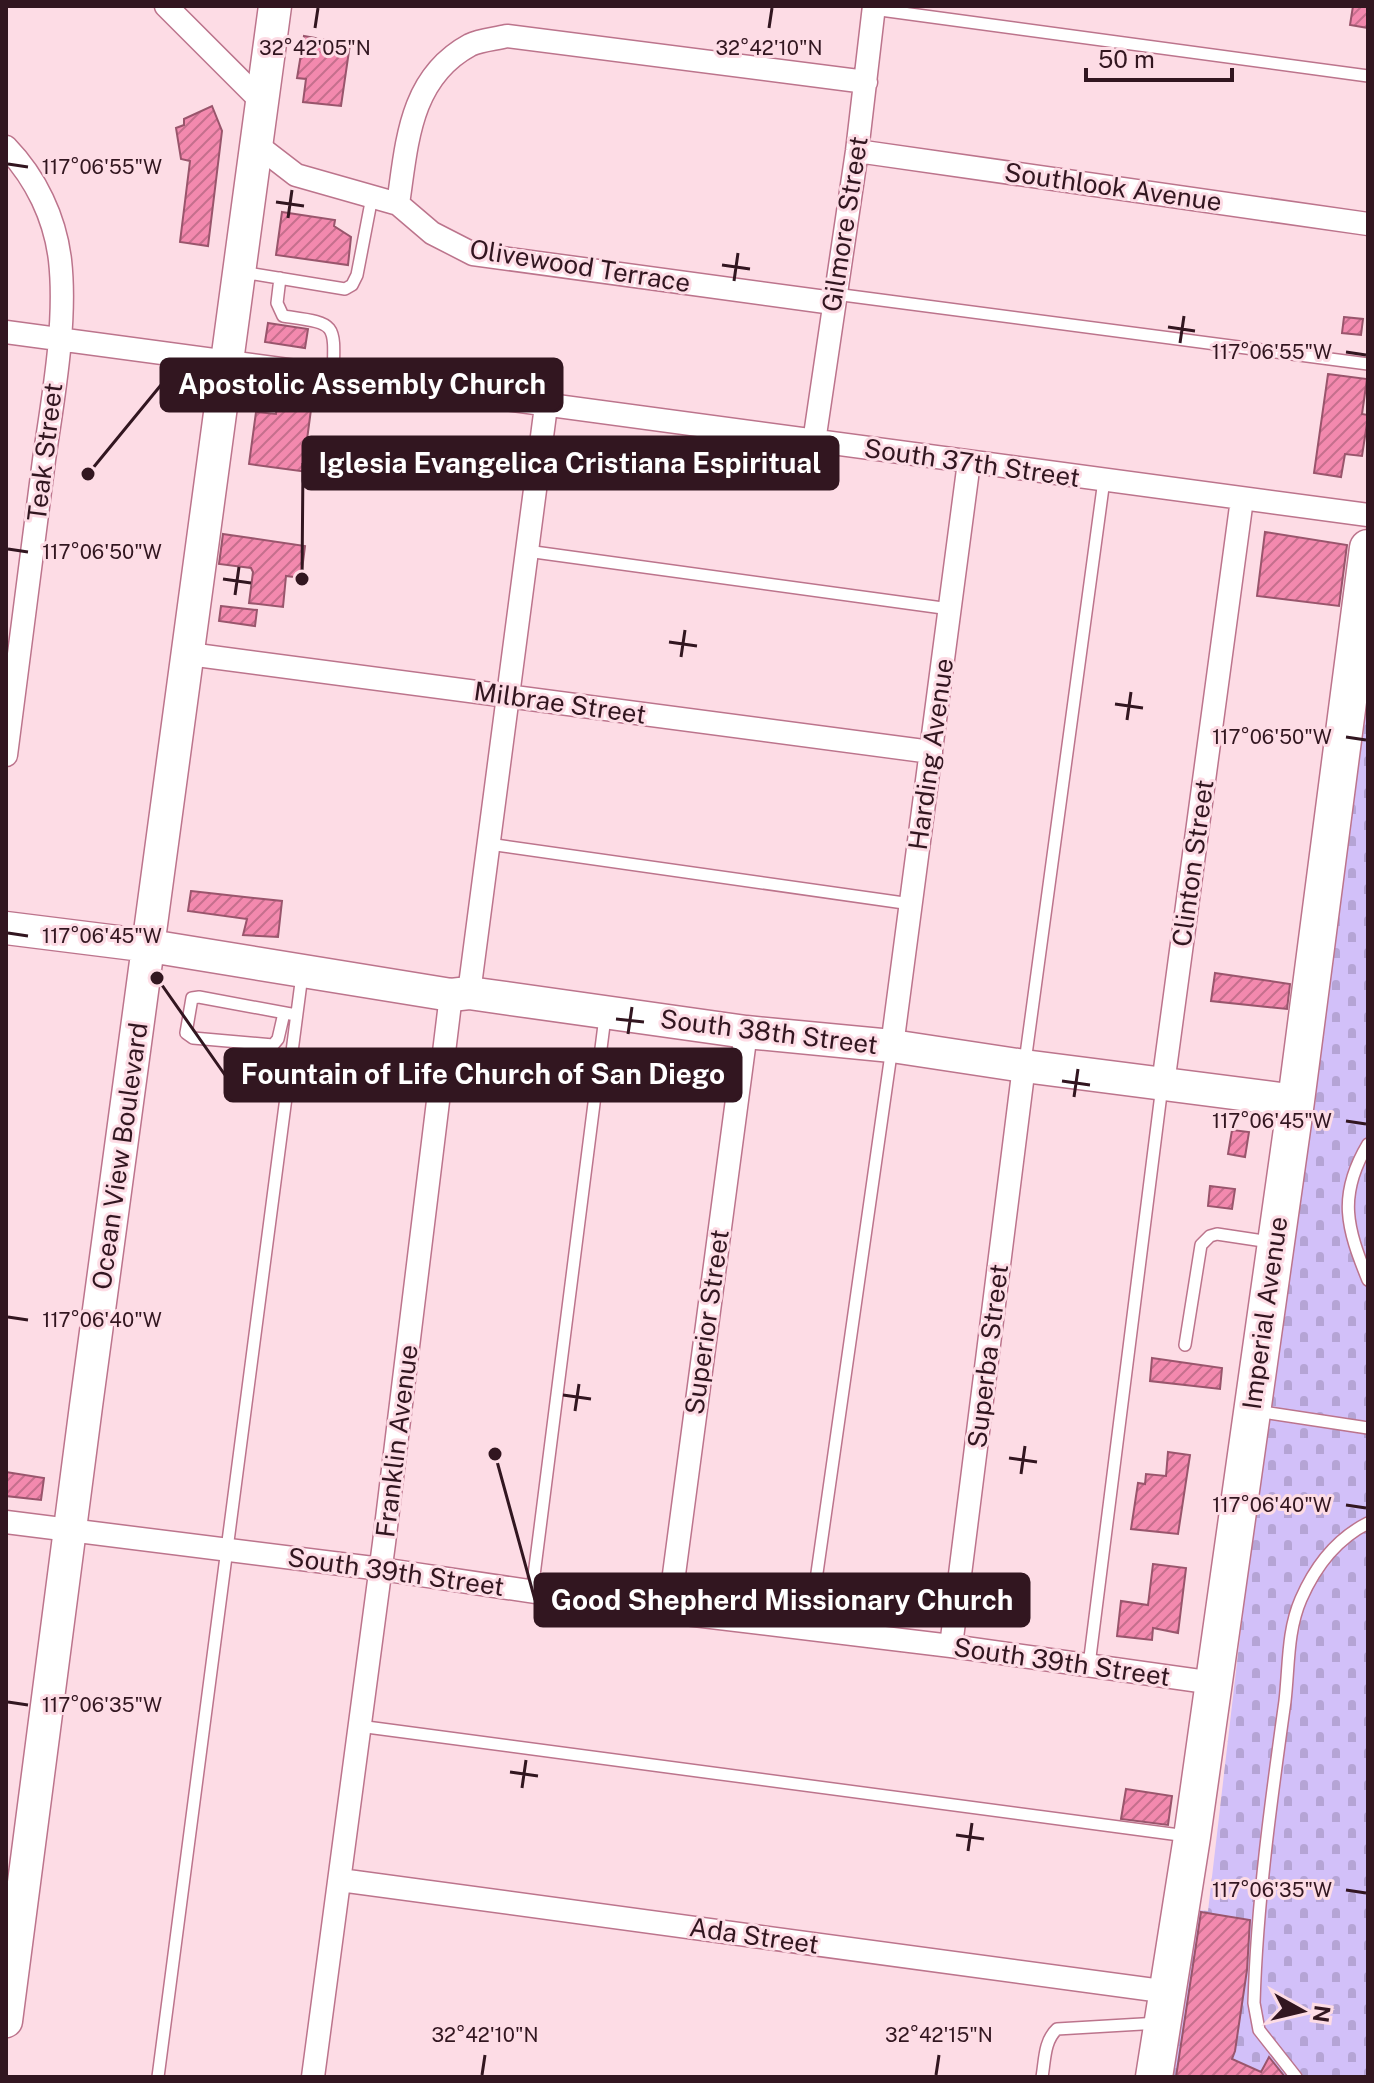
<svg xmlns="http://www.w3.org/2000/svg" width="1374" height="2083" viewBox="0 0 1374 2083" font-family="'Public Sans',sans-serif">
<defs>
<pattern id="cemetery-stones" width="16" height="16" patternUnits="userSpaceOnUse" patternTransform="scale(2)"><rect width="16" height="16" fill="#d2c0f9"/><path d="M2 7V4a2 2 0 0 1 4 0v3zM10 15v-3a2 2 0 0 1 4 0v3z" fill="#b5a4d5"/></pattern>
<pattern id="building-hatch" width="6" height="6" patternUnits="userSpaceOnUse" patternTransform="scale(2)"><rect width="6" height="6" fill="#f389ae"/><path d="M-1 1l2-2M0 6l6-6M5 7l2-2" fill="none" stroke="#c56f8d"/></pattern>
</defs>
<rect width="100%" height="100%" fill="#fddce5"/>
<path fill="url(#cemetery-stones)" d="M1368,685v1392h-196l26,-167 10,1 56,-480z"/>
<path fill="url(#building-hatch)" stroke="#99556c" stroke-width="2" d="M1353,6l15,1v21l-18,-3z
M304,36l46,8 -9,62 -38,-4 3,-23 -9,-1z
M212,106l10,25 -14,115 -28,-4 10,-81 -9,-2 -5,-31 8,-3v-6z
M282,212l53,8 -1,6 17,11 -3,28 -72,-10z
M1344,317l19,2 -2,16 -19,-2z
M268,323l40,6 -3,19 -40,-6z
M1328,374l39,5 -5,35 6,1v2l-6,39 -17,-2 -4,23 -27,-4z
M278,397l34,5 -6,45 35,4 -4,25 -88,-12 7,-52 20,2z
M1265,532l82,13 -8,61 -82,-10z
M223,534l82,12 -4,32 -15,-2 -3,31 -34,-4 4,-31 -2,-4 -32,-4z
M221,606l36,4 -2,16 -36,-5z
M191,891l91,10 -4,36 -35,-2 4,-16 -59,-8z
M1215,973l75,11 -3,25 -76,-8z
M1232,1130l17,2 -4,25 -17,-3z
M1210,1186l25,3 -3,20 -24,-3z
M1152,1358l70,10 -2,21 -70,-8z
M1168,1452l22,3 -12,79 -47,-5 7,-46 7,1 1,-10 20,2z
M6,1472l38,6 -3,22 -35,-4z
M1153,1564l33,4 -8,65 -25,-5 -1,12 -35,-4 4,-35 27,4z
M1126,1789l46,7 -4,29 -47,-6z
M1201,1912l49,8 -3,50 -12,81 -3,8 29,13 8,-15 16,20h-109z"/>
<g fill="none" stroke-linecap="round" stroke-linejoin="round">
<defs>
<path id="lane" d="M873,9l495,67
M242,272l103,17 7,-4 5,-10 15,-78
M280,278l-3,25 6,13c54,8 52,5 50,61
M835,294l533,70
M527,551l423,58
M489,844l422,60
M284,1013l-6,26 -5,6 -80,-7 -7,-5 6,-35 7,-1 97,18
M1025,1062l79,-582
M1368,1144c-31,52 -21,84 0,136
M1185,1345l16,-100 9,-9 7,-2 53,8
M1256,1411l112,17
M532,1591l73,-574
M809,1629l83,-582
M1089,1665l73,-579
M359,1726l828,110
M158,2077l144,-1102
M1042,2077c3,-17 2,-36 15,-48l102,-6
M1296,2077l-37,-47 -5,-27c3,-101 17,-202 31,-302 4,-34 2,-70 16,-102 14,-32 35,-60 67,-76"/>
<path id="street" d="M166,6l96,96
M257,145l39,30 102,29 34,29 41,21 360,49
M6,147c30,31 49,71 54,113 7,62 -7,138 -16,200 -13,98 -25,197 -38,295
M857,151l511,73
M398,204c9,-60 11,-126 72,-159 10,-5 25,-6 37,-9l359,46
M6,332l1362,183
M814,442l43,-291 17,-145
M189,654l742,98
M469,993l77,-587
M892,1046l77,-584
M1163,1084l79,-585
M6,1522l375,47 288,43 282,34 263,37
M669,1612l77,-580
M951,1646l73,-580
M340,1880l829,112
M313,2077l71,-534 67,-548"/>
<path id="secondary" d="M6,928l144,18 301,49 18,-2 277,39 146,14 132,20 272,35
M6,2021l80,-615 189,-1400"/>
<path id="primary" d="M1154,2077l38,-240 104,-736 72,-553"/>
</defs>
<use href="#lane" stroke="#bc748c" stroke-width="14"/>
<use href="#street" stroke="#bc748c" stroke-width="25"/>
<use href="#secondary" stroke="#bc748c" stroke-width="35"/>
<use href="#primary" stroke="#bc748c" stroke-width="39"/>
<use href="#lane" stroke="#fff" stroke-width="11"/>
<use href="#street" stroke="#fff" stroke-width="22"/>
<use href="#secondary" stroke="#fff" stroke-width="32"/>
<use href="#primary" stroke="#fff" stroke-width="36"/>
</g>
<path fill="none" stroke="#321620" stroke-width="3" d="M315,28l3,-20M769,28l3,-20M8,164l20,3M276,202l28,4M288,218l4,-28M722,265l28,4M734,281l4,-28M1168,327l27,4M1180,343l4,-27M1346,352l20,3M8,549l20,3M223,579l28,4M235,595l4,-28M669,642l28,4M681,657l4,-27M1115,704l28,4M1127,720l4,-28M1346,737l20,3M8,933l20,3M616,1019l28,3M628,1034l4,-27M1062,1081l28,4M1074,1097l4,-28M1346,1121l20,3M8,1317l20,3M563,1395l28,4M575,1411l4,-27M1009,1458l28,4M1021,1474l4,-28M1346,1505l20,3M8,1702l20,3M510,1772l28,4M522,1788l4,-28M956,1835l28,4M968,1851l4,-28M1346,1890l20,3M482,2075l3,-20M936,2075l3,-20"/>
<g text-anchor="middle" stroke-width="6" stroke-linejoin="round" paint-order="stroke">
<g font-size="26" fill="#321620" stroke="#fddce5">
<text transform="translate(1113 187) rotate(8)" y="9">Southlook Avenue</text>
<text transform="translate(845 224) rotate(-81)" y="9">Gilmore Street</text>
<text transform="translate(580 266) rotate(9)" y="9">Olivewood Terrace</text>
<text transform="translate(45 452) rotate(-83)" y="9">Teak Street</text>
<text transform="translate(972 463) rotate(8)" y="9">South 37th Street</text>
<text transform="translate(560 703) rotate(8)" y="9">Milbrae Street</text>
<text transform="translate(931 754) rotate(-82)" y="9">Harding Avenue</text>
<text transform="translate(1193 863) rotate(-82)" y="9">Clinton Street</text>
<text transform="translate(769 1032) rotate(7)" y="9">South 38th Street</text>
<text transform="translate(120 1156) rotate(-82)" y="9">Ocean View Boulevard</text>
<text transform="translate(1265 1313) rotate(-82)" y="9">Imperial Avenue</text>
<text transform="translate(707 1322) rotate(-82)" y="9">Superior Street</text>
<text transform="translate(988 1356) rotate(-83)" y="9">Superba Street</text>
<text transform="translate(397 1441) rotate(-83)" y="9">Franklin Avenue</text>
<text transform="translate(396 1572) rotate(8)" y="9">South 39th Street</text>
<text transform="translate(1062 1662) rotate(8)" y="9">South 39th Street</text>
<text transform="translate(754 1936) rotate(8)" y="9">Ada Street</text>
</g>
</g>
<g font-size="20" text-anchor="middle" fill="#321620" stroke="#fddce5" stroke-width="6" stroke-linejoin="round" paint-order="stroke">
<text x="315" y="55">32°42'05"N</text>
<text x="769" y="55">32°42'10"N</text>
<text x="102" y="174">117°06'55"W</text>
<text x="1272" y="359">117°06'55"W</text>
<text x="102" y="559">117°06'50"W</text>
<text x="1272" y="744">117°06'50"W</text>
<text x="102" y="943">117°06'45"W</text>
<text x="1272" y="1128">117°06'45"W</text>
<text x="102" y="1327">117°06'40"W</text>
<text x="1272" y="1512">117°06'40"W</text>
<text x="102" y="1712">117°06'35"W</text>
<text x="1272" y="1897">117°06'35"W</text>
<text x="485" y="2042">32°42'10"N</text>
<text x="939" y="2042">32°42'15"N</text>
</g>
<path fill="none" stroke="#321620" stroke-width="3" d="M88 474L161 385M302 579L303 463M157 978L225 1075M495 1454L535 1600"/>
<g fill="#321620" stroke="#fddce5" stroke-width="3">
<circle cx="88" cy="474" r="8"/>
<circle cx="302" cy="579" r="8"/>
<circle cx="157" cy="978" r="8"/>
<circle cx="495" cy="1454" r="8"/>
</g>
<g fill="#321620" stroke="#321620" stroke-width="3">
<rect x="161" y="359" width="401" height="52" rx="8"/>
<rect x="303" y="437" width="535" height="52" rx="8"/>
<rect x="225" y="1049" width="516" height="52" rx="8"/>
<rect x="535" y="1574" width="494" height="52" rx="8"/>
</g>
<g font-size="28" text-anchor="middle" font-weight="bold" fill="#fff">
<text x="362" y="394">Apostolic Assembly Church</text>
<text x="570" y="473">Iglesia Evangelica Cristiana Espiritual</text>
<text x="483" y="1084">Fountain of Life Church of San Diego</text>
<text x="782" y="1610">Good Shepherd Missionary Church</text>
</g>
<rect width="1374" height="2083" fill="none" stroke="#321620" stroke-width="16"/>
<g transform="translate(1302 2011) rotate(98)" stroke="#fddce5" stroke-width="6" paint-order="stroke">
<path d="M0-6L14 30L0 20L-14 30Z" fill="#321620"/>
<text y="-12" font-size="22" font-weight="bold" text-anchor="middle" fill="#321620">N</text>
</g>
<path d="M1086 68v12h146v-12" fill="none" stroke="#321620" stroke-width="4"/>
<text x="1098" y="68" font-size="24" fill="#321620" stroke="#fddce5" stroke-width="6" paint-order="stroke">50 m</text>
</svg>
